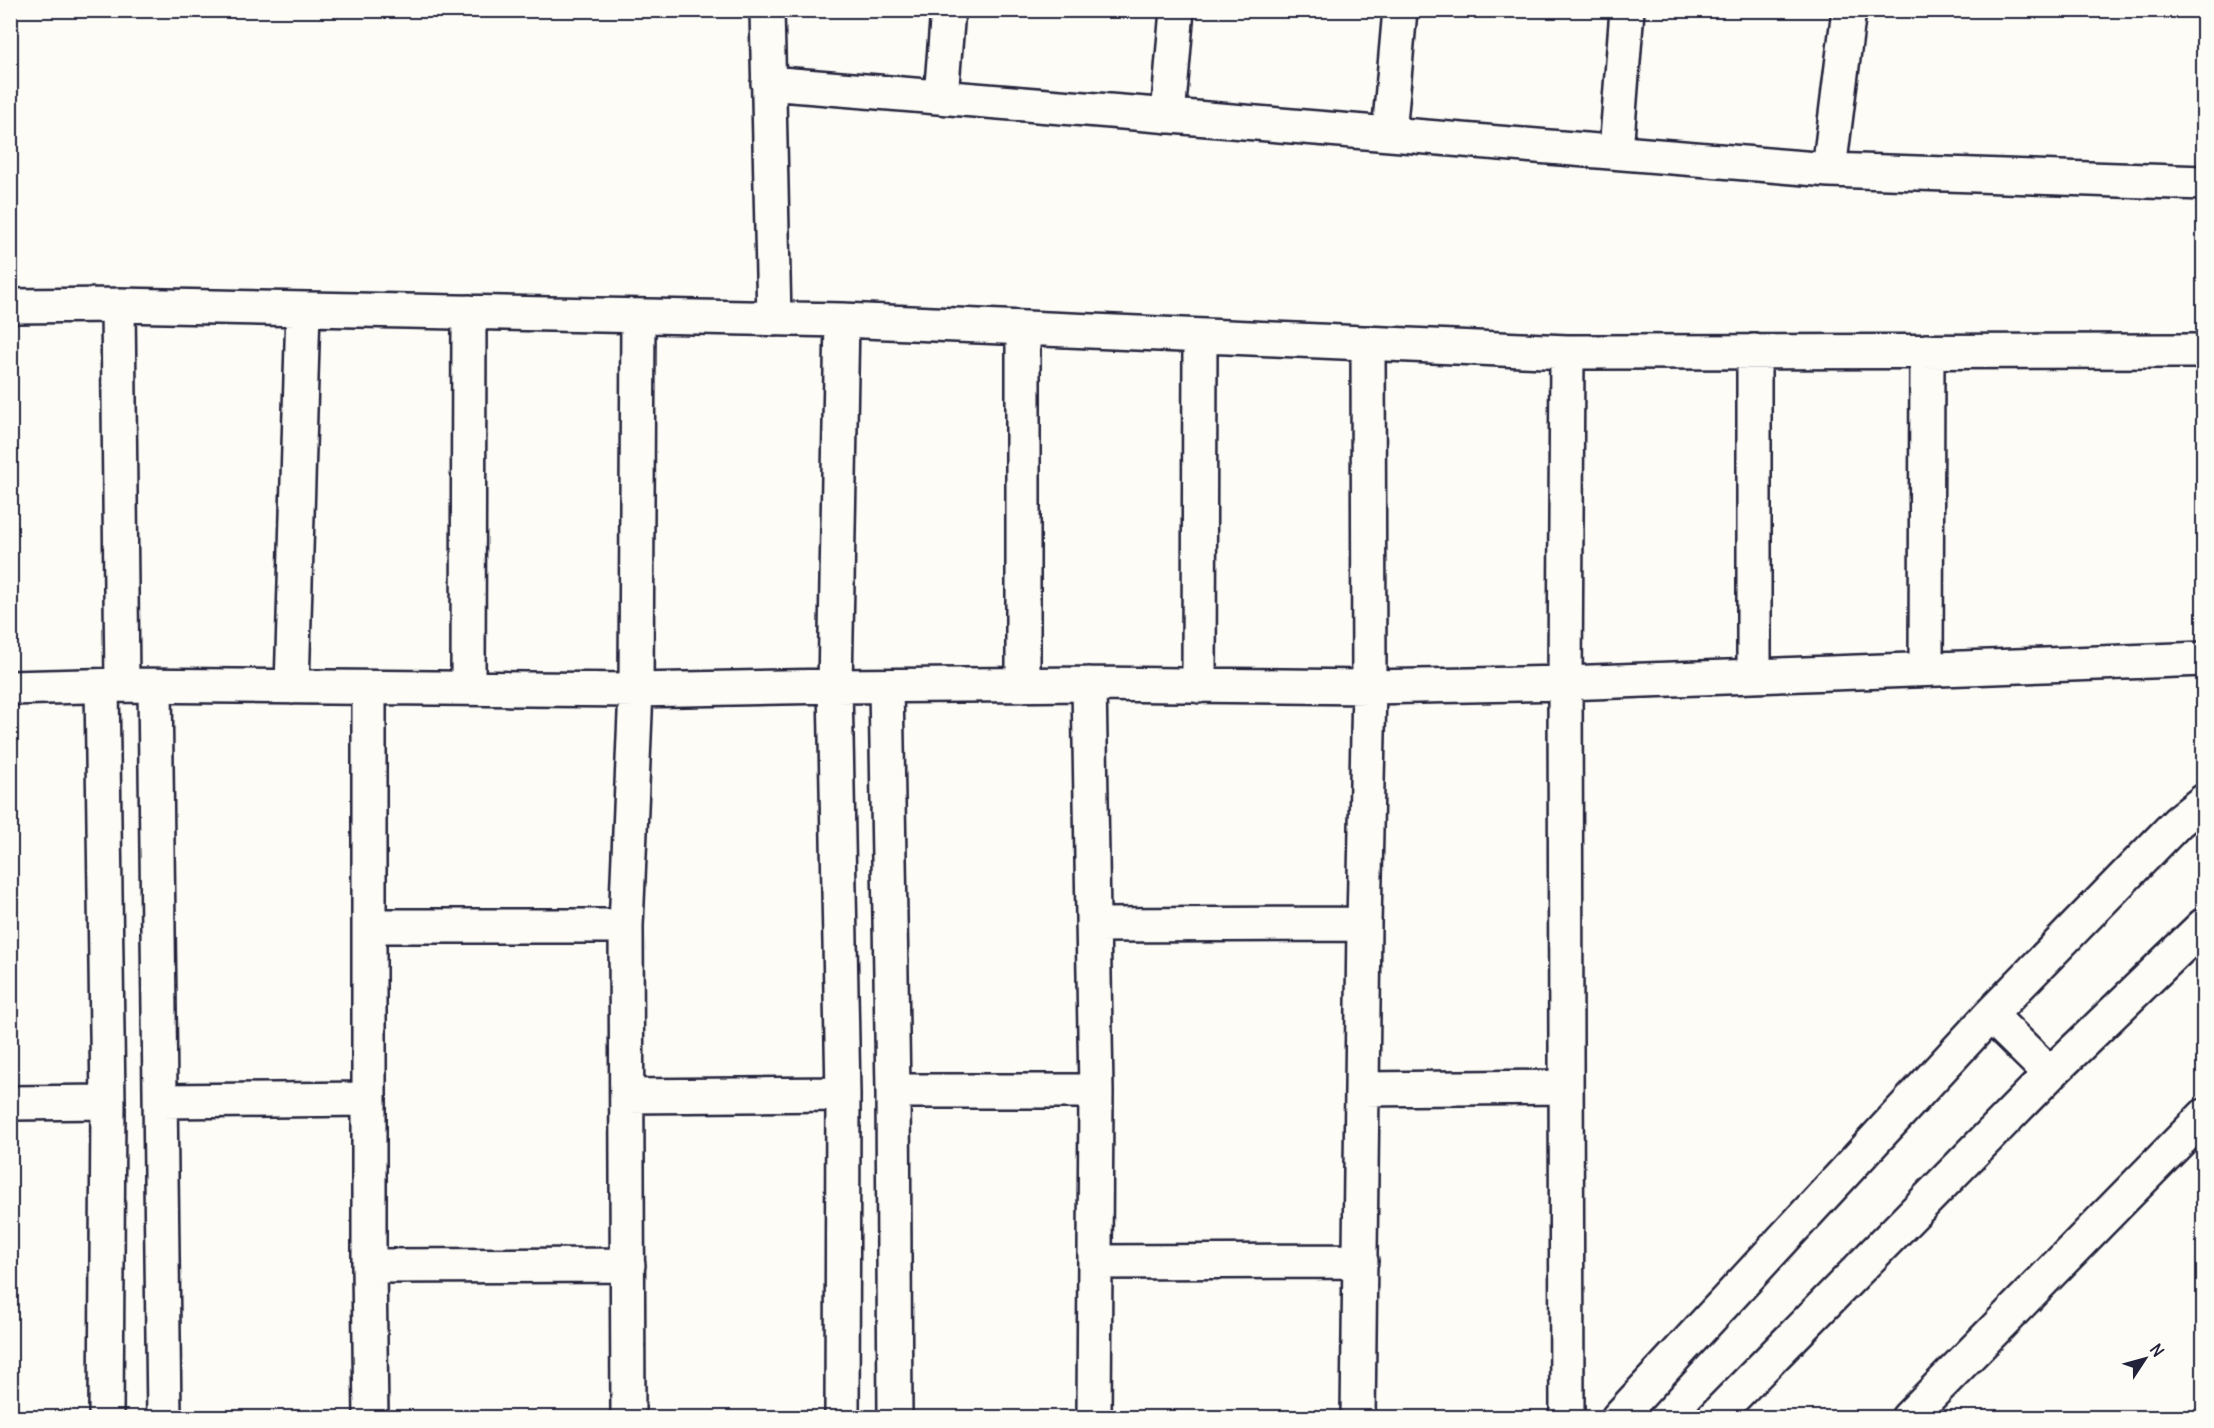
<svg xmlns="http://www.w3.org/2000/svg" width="2214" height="1428" viewBox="0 0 2214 1428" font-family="Delius,sans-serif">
<rect width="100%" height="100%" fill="#fdfcf7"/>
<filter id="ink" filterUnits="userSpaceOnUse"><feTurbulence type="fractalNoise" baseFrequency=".0167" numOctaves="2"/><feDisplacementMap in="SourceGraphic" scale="12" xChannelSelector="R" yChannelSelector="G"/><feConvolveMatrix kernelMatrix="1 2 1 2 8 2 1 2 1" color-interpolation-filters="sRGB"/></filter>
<g filter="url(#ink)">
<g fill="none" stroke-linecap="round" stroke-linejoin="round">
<defs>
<path id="minor" d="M767,10l7,309
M768,83l1061,87 375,13
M941,97l7,-87
M1168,116l9,-106
M1389,134l11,-124
M1616,152l11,-142
M1829,170l20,-160
M118,305l4,380
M10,306l108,-1 724,15 725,32 637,-1
M842,320l-7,366 254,-2 280,3 196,-4 639,-24
M1754,351v325
M1926,669l1,-318
M1089,684l7,407 -2,327
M1023,685v-357
M102,686l6,416 -2,316
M155,686l9,732
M886,686l7,405 2,327
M1199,686l1,-350
M292,687l11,-378
M468,687l1,-375
M10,688l112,-3 514,5 199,-4 8,408 -1,324
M369,688v578l2,152
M1093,925l271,-1
M369,926h257
M1990,1015l60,59
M1362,1089l203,-2
M893,1091h203
M627,1096l216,-2
M162,1101l207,-2
M10,1103l98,-1
M1095,1262l266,-1
M369,1266l259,-1
M628,1418l-2,-492 10,-236 2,-374
M1358,1418l6,-494 5,-237 -1,-344
M1567,1418l-2,-735 2,-331
M1618,1418l372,-403 188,-193 26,-21
M1713,1418l337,-344 154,-149
M1908,1418l296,-302"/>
</defs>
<use href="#minor" stroke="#22223b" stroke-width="38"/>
<use href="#minor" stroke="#fdfcf7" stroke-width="33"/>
</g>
</g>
<rect width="2214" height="1428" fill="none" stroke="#fdfcf7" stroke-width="36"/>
<rect x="18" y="18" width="2178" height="1392" fill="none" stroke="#22223b" stroke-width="2" filter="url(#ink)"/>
<g transform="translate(2145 1359) rotate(54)" stroke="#fdfcf7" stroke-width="4.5" paint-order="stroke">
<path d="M0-4.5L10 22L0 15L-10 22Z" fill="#22223b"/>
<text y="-9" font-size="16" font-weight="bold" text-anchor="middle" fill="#22223b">N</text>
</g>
</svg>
